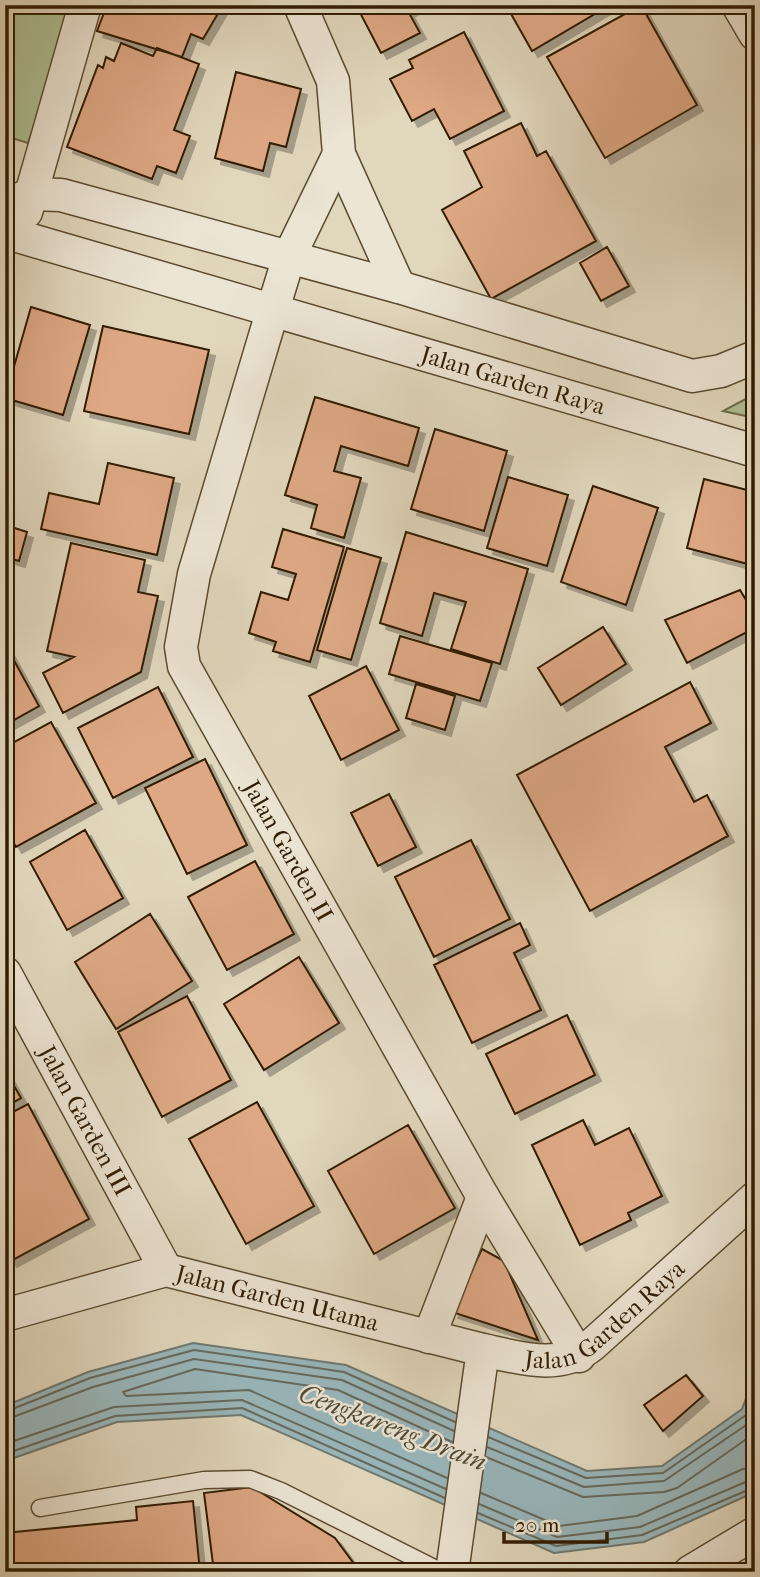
<svg xmlns="http://www.w3.org/2000/svg" width="760" height="1577" viewBox="0 0 760 1577" font-family="'IM FELL French Canon',serif">
<defs>
<filter id="shadow"><feDropShadow dx="6" dy="6" stdDeviation="0" flood-color="#0004"/></filter>
</defs>
<rect width="100%" height="100%" fill="#e1d7bd"/>
<filter id="stains"><feTurbulence type="fractalNoise" baseFrequency=".00286" numOctaves="4"/><feColorMatrix values="0 0 0 0 .2 0 0 0 0 .09 0 0 0 0 .02 0 0 0 .5 -.17"/></filter>
<radialGradient id="worn" r=".72"><stop offset=".6" stop-color="#630" stop-opacity="0"/><stop offset="1" stop-color="#630" stop-opacity=".3"/></radialGradient>
<path fill="#aebf95" stroke="#706e4b" stroke-width="2" d="M5,5h72l-49,138 -23,-7z
M755,394v24l-32,-7z"/>
<path fill="#99b7bc" stroke="#6f7971" stroke-width="2" d="M193,1343l153,22 241,106 75,-5 80,-57 13,-34v117l-111,50 -90,11 -313,-138 -124,7 -112,39v-55l83,-34z"/>
<g fill="none" stroke-linecap="round" stroke-linejoin="round">
<path stroke="#656a5e" stroke-width="2" d="M5,1412l85,-34 104,-28 150,22 111,50
M5,1420l88,-33 101,-28 148,21 112,51
M488,1437l98,41 77,-5 83,-58 9,-20
M5,1444l109,-37 128,-7 204,89
M487,1447l97,40 80,-6 91,-62
M5,1454l110,-38 127,-8 203,90
M486,1457l97,40 81,-5 13,-4 78,-55
M447,1478l-198,-88 -123,6 -3,-4 72,-23 143,21 114,52
M481,1493l78,33 78,-10 106,-47 12,-2
M479,1504l78,33 83,-10 115,-49
M478,1513l78,33 86,-11 113,-48"/>
</g>
<path fill="#dea885" stroke="#311c01" stroke-width="2" filter="url(#shadow)" d="M107,5h116l-20,34 -12,-5 -9,23 -85,-26z
M356,5h63l-11,6 12,22 -39,20z
M506,5h104l-78,46z
M641,5l56,100 -92,53 -58,-101z
M464,32l40,79 -54,28 -16,-30 -22,12 -22,-42 23,-11 -4,-8z
M121,43l32,13 4,-8 42,16 -25,66 16,6 -14,37 -19,-7 -5,13 -85,-32 31,-82 5,3 3,-11 8,4z
M236,72l65,17 -15,58 -16,-4 -7,28 -48,-13z
M521,123l16,33 9,-5 50,90 -105,58 -49,-89 40,-23 -18,-36z
M607,247l22,39 -28,15 -21,-38z
M31,307l59,18 -27,90 -58,-17z
M103,326l106,24 -20,84 -105,-23z
M315,397l104,31 -11,38 -67,-20 -7,25 27,7 -17,60 -33,-10 6,-23 -32,-10z
M435,429l72,22 -23,80 -73,-22z
M108,463l66,15 -17,77 -116,-26 8,-36 50,11z
M508,477l60,18 -21,71 -60,-18z
M704,479l51,13v74l-68,-18z
M593,486l65,22 -32,97 -65,-23z
M5,525l22,7 -8,29 -14,-4z
M283,529l61,18 -34,115 -37,-11 3,-9 -27,-9 12,-41 27,8 8,-26 -24,-7z
M406,532l122,37 -28,95 -49,-15 15,-47 -32,-9 -12,43 -42,-13z
M71,543l74,17 -7,32 20,4 -17,76 -78,41 -20,-40 31,-16 -27,-6z
M347,548l34,10 -30,102 -34,-10z
M740,590l15,25v13l-68,35 -22,-43z
M603,627l23,37 -65,41 -23,-37z
M400,636l92,27 -12,38 -91,-27z
M5,644l34,62 -34,19z
M366,666l33,64 -58,30 -32,-64z
M690,682l21,41 -46,24 29,55 13,-7 21,41 -138,75 -73,-136z
M416,684l39,12 -10,34 -39,-12z
M158,687l35,70 -80,41 -35,-70z
M51,722l45,81 -80,44 -11,-19v-81z
M205,759l42,86 -60,29 -42,-86z
M389,794l27,53 -38,19 -27,-53z
M85,830l38,68 -56,32 -37,-68z
M471,840l39,79 -76,38 -39,-80z
M255,861l39,73 -67,36 -39,-73z
M150,914l42,67 -76,48 -41,-67z
M520,923l10,22 -16,8 27,57 -69,33 -38,-78z
M299,957l40,66 -75,47 -40,-66z
M187,996l44,84 -69,37 -44,-85z
M567,1015l28,60 -80,39 -29,-60z
M5,1070l16,28 -16,9z
M257,1102l57,104 -68,38 -57,-105z
M28,1104l61,115 -78,42 -6,-11v-134z
M583,1120l12,25 34,-17 33,68 -34,17 3,7 -51,25 -48,-100z
M408,1125l47,83 -81,46 -46,-83z
M482,1249l22,12 34,79 -86,-28z
M686,1375l17,21 -40,35 -19,-26z
M252,1487l83,51 25,34h-146l-10,-79z
M193,1501l7,71h-195v-39l132,-13 -1,-13z"/>
<g fill="none" stroke-linecap="round" stroke-linejoin="round">
<defs>
<path id="lane" d="M40,1508l164,-28 46,-1 31,12 161,81"/>
<g id="street">
<path d="M300,5l33,76 6,73 60,133"/>
<path d="M738,5l17,29"/>
<path id="s1" d="M339,154l-50,103 -16,52 -79,265 -13,73 3,19 299,531 96,159"/>
<path d="M5,207l25,-13 31,1 338,92 293,89 29,-5 34,-14"/>
<path d="M26,212l59,-207"/>
<path id="s2" d="M5,230l16,7 734,214"/>
<path id="s3" d="M5,973l161,297"/>
<path id="s4" d="M5,1315l161,-45 317,80c37,8 77,21 109,-5l163,-147"/>
<path d="M429,1337l54,-140"/>
<path d="M452,1572l31,-222"/>
<path d="M690,1572l65,-39"/>
</g>
</defs>
<use href="#lane" stroke="#5d4b30" stroke-width="19"/>
<use href="#street" stroke="#5d4b30" stroke-width="35"/>
<use href="#lane" stroke="#ece5d4" stroke-width="16"/>
<use href="#street" stroke="#ece5d4" stroke-width="32"/>
</g>
<g text-anchor="middle" stroke-width="5" stroke-linejoin="round" paint-order="stroke">
<g font-size="24" fill="#311c01" stroke="#ece5d4">
<text dy="8" stroke="none"><textPath href="#s2" startOffset="530">Jalan Garden Raya</textPath></text>
<text dy="8" stroke="none"><textPath href="#s1" startOffset="751">Jalan Garden II</textPath></text>
<text dy="8" stroke="none"><textPath href="#s3" startOffset="168">Jalan Garden III</textPath></text>
<text dy="8" stroke="none"><textPath href="#s4" startOffset="282">Jalan Garden Utama</textPath></text>
<text dy="8" stroke="none"><textPath href="#s4" startOffset="632">Jalan Garden Raya</textPath></text>
</g>
<g font-size="26" font-style="italic" fill="#504a39" stroke="#ece5d4">
<text transform="translate(393 1427) rotate(21)" y="9">Cengkareng Drain</text>
</g>
</g>
<rect width="760" height="1577" fill="none" stroke="#e1d7bd" stroke-width="28"/>
<rect x="7" y="7" width="746" height="1563" fill="none" stroke="#311c01" stroke-width="3.5"/>
<rect x="14" y="14" width="732" height="1549" fill="none" stroke="#311c01" stroke-width="2"/>
<path d="M504 1532v10h103v-10" fill="none" stroke="#311c01" stroke-width="3.5"/>
<text x="515" y="1532" font-size="21" fill="#311c01" stroke="#ece5d4" stroke-width="5" paint-order="stroke">20 m</text>
<rect width="100%" height="100%" filter="url(#stains)"/>
<rect width="100%" height="100%" fill="url(#worn)"/>
</svg>
